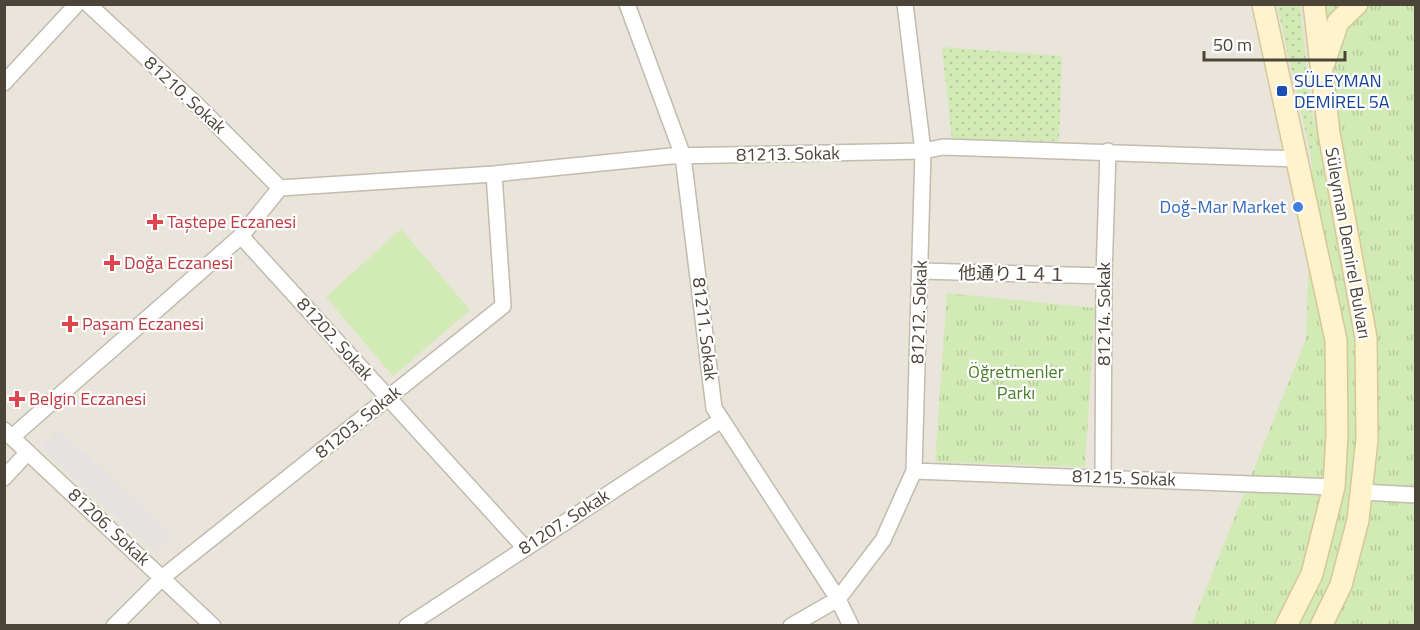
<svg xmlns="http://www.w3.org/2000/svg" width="1420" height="630" viewBox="0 0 1420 630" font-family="'Titillium Web','Noto Sans SC','Noto Sans JP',sans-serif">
<defs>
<pattern id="grass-dots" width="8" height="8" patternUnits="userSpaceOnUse" patternTransform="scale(1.5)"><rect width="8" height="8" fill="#d2eab5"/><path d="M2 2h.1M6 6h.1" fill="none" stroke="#b6ca9c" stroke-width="1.8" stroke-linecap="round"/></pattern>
<pattern id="park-tufts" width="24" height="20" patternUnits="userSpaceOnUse" patternTransform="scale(1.5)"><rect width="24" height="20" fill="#d2eab5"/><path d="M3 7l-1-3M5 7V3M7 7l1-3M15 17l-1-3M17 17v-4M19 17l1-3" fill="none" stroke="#b6ca9c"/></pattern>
</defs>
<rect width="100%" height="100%" fill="#f6f3ec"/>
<path fill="#eae5da" d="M5,5h1410v620h-1410z"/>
<path fill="url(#grass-dots)" d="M1277,5h23l13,120 13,63 -18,438 10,-438z
M942,47l120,9 -3,85 -107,-1z"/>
<path fill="url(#park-tufts)" d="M1317,5h98v620l-224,1 115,-287z
M947,293l148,15 -10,159 -150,-5z"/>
<path fill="#d2eab5" d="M401,229l69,81 -77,66 -67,-79z"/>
<path fill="#e5e3e0" d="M58,429l114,105 -16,18 -115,-104z"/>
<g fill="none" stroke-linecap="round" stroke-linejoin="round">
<defs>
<path id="street" d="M88,4l109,101 83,83
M627,4l56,152 31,252 124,191 13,27
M4,83l73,-79
M280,188l214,-14 177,-18 252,-5 20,-4 354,12
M241,236l284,312
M921,271l183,5
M4,430l209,196
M12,437l229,-201 39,-48
M914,471l420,16
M1103,477l1,-201 4,-125
M4,478l24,-26
M1362,492l54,3
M114,626l49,-49 340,-271 -9,-132
M407,626l314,-206
M791,626l47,-27 45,-59 31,-69 9,-320 -18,-147"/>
<path id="secondary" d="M1263,4l73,336 1,95 -3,52 -22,87 -26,52
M1314,4l15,129 37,205 1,102 -9,80 -17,65 -20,41
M1324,63l14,-41 19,-18"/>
</defs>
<use href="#street" stroke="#c2bbae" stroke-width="18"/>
<use href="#secondary" stroke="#d6c79b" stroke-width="24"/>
<use href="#street" stroke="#fff" stroke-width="15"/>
<use href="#secondary" stroke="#fff3cd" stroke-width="21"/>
</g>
<rect fill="#1a4fb4" stroke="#fff" stroke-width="2" x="1276" y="85" width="12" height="12" rx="3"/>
<circle fill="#3f7fe0" stroke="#fff" stroke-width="2" cx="1298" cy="207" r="6"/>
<g fill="#e0444e" stroke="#fff" stroke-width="2">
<path d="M152 213h6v6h6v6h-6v6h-6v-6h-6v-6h6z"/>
<path d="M109 254h6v6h6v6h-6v6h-6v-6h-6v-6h6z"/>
<path d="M67 315h6v6h6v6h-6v6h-6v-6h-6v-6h6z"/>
<path d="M14 390h6v6h6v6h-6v6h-6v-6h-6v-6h6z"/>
</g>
<g text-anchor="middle" stroke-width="4.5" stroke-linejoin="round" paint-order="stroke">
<g font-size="18" fill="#164399" stroke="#fff" text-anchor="start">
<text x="1294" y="87">SÜLEYMAN<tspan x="1294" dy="21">DEMİREL 5A</tspan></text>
</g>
<g font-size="18" fill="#4b4439" stroke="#fff">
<text transform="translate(185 95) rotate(43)" y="6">81210. Sokak</text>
<text transform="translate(788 154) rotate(-1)" y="6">81213. Sokak</text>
<text transform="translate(1348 243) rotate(80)" y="6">Süleyman Demirel Bulvarı</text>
<text transform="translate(1012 274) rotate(1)" y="6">他通り１４１</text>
<text transform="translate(919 312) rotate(-88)" y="6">81212. Sokak</text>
<text transform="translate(1104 314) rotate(-90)" y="6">81214. Sokak</text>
<text transform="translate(705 329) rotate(83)" y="6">81211. Sokak</text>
<text transform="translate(335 339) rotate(48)" y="6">81202. Sokak</text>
<text transform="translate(358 422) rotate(-39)" y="6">81203. Sokak</text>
<text transform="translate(1124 478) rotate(2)" y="6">81215. Sokak</text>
<text transform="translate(564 522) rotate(-33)" y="6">81207. Sokak</text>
<text transform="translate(109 527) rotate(43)" y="6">81206. Sokak</text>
</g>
<g font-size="18" fill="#366cbe" stroke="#fff" text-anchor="end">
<text x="1286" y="213">Doğ-Mar Market</text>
</g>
<g font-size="18" fill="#be3a42" stroke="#fff" text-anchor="start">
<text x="167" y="228">Taştepe Eczanesi</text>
<text x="124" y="269">Doğa Eczanesi</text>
<text x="82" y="330">Paşam Eczanesi</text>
<text x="29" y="405">Belgin Eczanesi</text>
</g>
<g font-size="18" fill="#4a7f2a" stroke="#fff">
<text x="1016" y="378">Öğretmenler<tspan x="1016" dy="21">Parkı</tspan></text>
</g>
</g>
<rect width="1420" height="630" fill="none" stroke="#4b4439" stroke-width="12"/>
<path d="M1204 51v9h141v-9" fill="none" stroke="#4b4439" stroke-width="3"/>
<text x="1213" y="51" font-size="18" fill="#4b4439" stroke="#ffffff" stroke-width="4.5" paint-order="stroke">50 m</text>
</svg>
